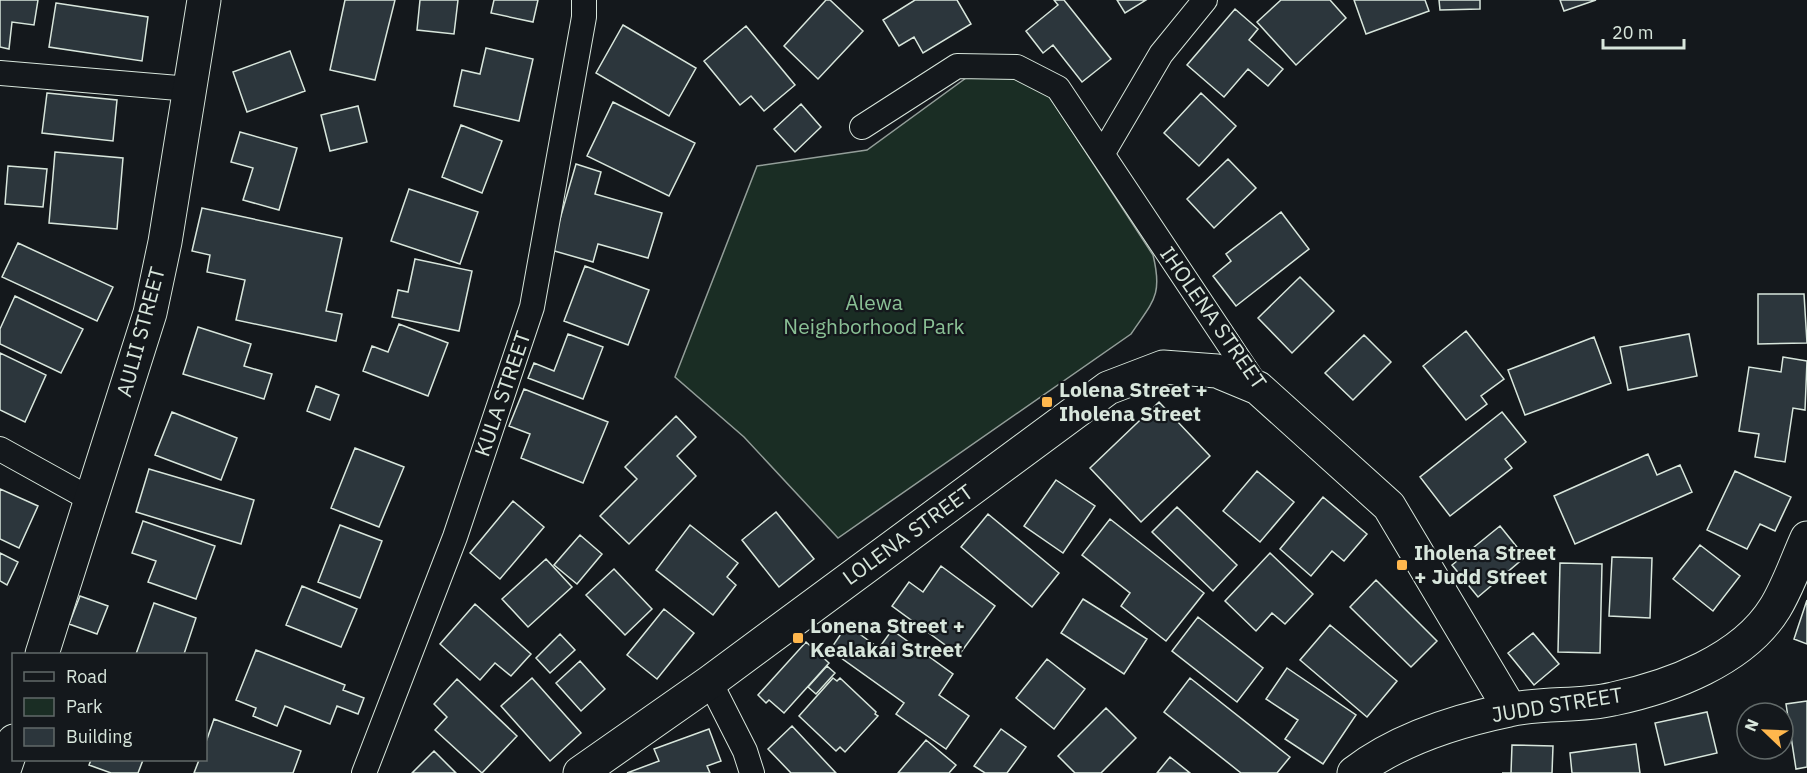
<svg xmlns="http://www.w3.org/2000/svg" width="1807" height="773" viewBox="0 0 1807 773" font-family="'IBM Plex Sans',sans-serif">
<rect width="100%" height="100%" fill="#14181c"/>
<path fill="#1a2d24" stroke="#939e99" stroke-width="1.5" d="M977,70l63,12 113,173c10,41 0,46 -22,79l-293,204 -94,-101 -69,-60 82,-211 110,-16z"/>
<path fill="#2c363c" stroke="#d8e6dc" stroke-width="1.5" d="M0,0h38l-4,25 -22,-3 -3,27 -9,-2z
M345,0h50l-20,80 -45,-10z
M420,0h38l-4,34 -37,-4z
M494,0h44l-5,22 -42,-9z
M826,0h4l33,31 -45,48 -34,-33z
M915,0h42l14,24 -48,29 -9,-16 -15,9 -16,-26z
M1054,0h10l47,59 -29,23 -29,-37 -10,8 -17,-22 32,-26z
M1117,0h29l-21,13z
M1281,0h49l16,18 -50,47 -39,-43z
M1354,0h71l4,11 -63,23z
M1439,0h41v9l-40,1z
M1560,0h36l-32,11z
M56,3l92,14 -6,44 -93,-14z
M1235,9l23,20 -9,11 34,29 -15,17 -20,-17 -24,28 -37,-32z
M623,25l73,43 -27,48 -73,-43z
M746,26l49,59 -31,26 -13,-15 -11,9 -36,-44z
M486,48l47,11 -14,62 -65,-15 8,-36 18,4z
M290,51l15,40 -58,21 -14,-40z
M47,93l70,7 -4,41 -71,-8z
M1201,93l35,33 -37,40 -35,-33z
M613,102l82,41 -26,53 -82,-40z
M801,104l20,23 -26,25 -21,-23z
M358,106l9,36 -37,9 -9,-36z
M461,125l41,16 -20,52 -40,-16z
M240,132l57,16 -18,62 -36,-10 10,-32 -22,-6z
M55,152l68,6 -6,71 -68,-6z
M1228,159l28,29 -42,40 -27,-29z
M576,164l25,8 -6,22 67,19 -14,45 -50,-14 -5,18 -42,-12z
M8,166l39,3 -4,38 -38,-3z
M409,189l69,23 -18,52 -69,-23z
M202,208l140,30 -16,73 16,3 -6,27 -100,-21 9,-40 -38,-8 3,-17 -18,-4z
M1281,212l28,37 -73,57 -23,-30 18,-15 -5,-7z
M18,243l95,44 -16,34 -95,-44z
M415,259l57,12 -13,60 -67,-14 6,-27 10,2z
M585,266l64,24 -21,55 -64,-24z
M1300,277l34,34 -42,42 -34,-35z
M1758,294h46l3,49 -49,1z
M15,296l68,33 -22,44 -61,-29v-15z
M399,324l49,19 -20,53 -65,-25 9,-25 16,6z
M198,327l53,17 -7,22 28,8 -8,25 -81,-25z
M1466,331l38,48 -23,17 6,8 -21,16 -43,-54z
M568,334l35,13 -20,52 -55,-21 6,-15 20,8z
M1689,334l8,42 -69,14 -8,-43z
M1364,335l27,27 -38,38 -28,-27z
M1594,337l17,46 -86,32 -17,-45z
M0,353l46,22 -21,47 -25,-12z
M1783,357l24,4 -2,49 -12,-2 -8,54 -30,-5 4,-23 -20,-3 10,-64 32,5z
M316,386l23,9 -9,25 -23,-9z
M524,389l84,33 -25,61 -62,-25 9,-24 -21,-8z
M1159,402l51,54 -69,66 -51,-54z
M172,412l65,26 -16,42 -66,-25z
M1502,412l24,30 -21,17 7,9 -62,48 -30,-39z
M676,416l20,21 -19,19 19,20 -67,68 -29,-28 37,-37 -12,-12z
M355,448l49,19 -25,60 -48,-19z
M1648,454l9,21 23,-10 12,27 -117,52 -21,-48z
M149,469l105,31 -13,44 -105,-32z
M1257,471l37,31 -34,40 -37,-31z
M1735,471l56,26 -16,34 -15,-7 -13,25 -40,-19z
M1056,480l39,26 -32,47 -39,-27z
M0,489l38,17 -19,42 -19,-9z
M1323,497l44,37 -23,27 -12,-10 -21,25 -31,-27z
M513,501l31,26 -44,52 -30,-26z
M1177,507l60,58 -24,26 -61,-59z
M776,512l38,47 -35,28 -37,-47z
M988,514l71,59 -27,34 -71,-60z
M1110,519l94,74 -38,48 -45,-35 9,-13 -48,-38z
M143,521l72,25 -19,53 -48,-17 8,-21 -24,-8z
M340,525l42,16 -22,57 -42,-16z
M690,525l48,38 -11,14 9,8 -23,30 -57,-45z
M1500,526l25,31 -47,40 -26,-32z
M580,535l22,19 -25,30 -23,-19z
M1700,545l40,31 -27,35 -40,-32z
M0,553l18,9 -11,23 -7,-4z
M1270,553l43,41 -28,30 -13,-11 -16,18 -31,-30z
M1612,557l40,1 -2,60 -41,-2z
M546,559l26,28 -44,40 -26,-28z
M1560,563l42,1 -2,89 -42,-1z
M941,566l54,40 -36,49 -67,-49 17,-24 14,10z
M614,569l38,40 -27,26 -39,-40z
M1376,580l61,61 -26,26 -61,-60z
M302,586l55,23 -16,38 -55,-22z
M80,596l28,10 -11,28 -28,-10z
M1083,599l64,40 -23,35 -63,-41z
M1807,600v44l-13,-5z
M154,603l42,15 -12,36h-48z
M475,604l56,50 -20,22 -16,-13 -15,17 -40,-36z
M664,609l30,24 -37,46 -30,-24z
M1198,617l65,51 -26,34 -65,-51z
M847,625l32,23 13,-18 61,44 -14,21 30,21 -23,33 -50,-35 8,-11 -74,-53z
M1330,625l67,56 -30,36 -67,-57z
M1533,633l26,31 -25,21 -26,-32z
M560,634l15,16 -25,23 -14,-15z
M806,642l23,21 -45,50 -15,-13 -3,3 -8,-8z
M256,650l89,35 -2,5 21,8 -6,16 -21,-8 -7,18 -45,-18 -8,20 -24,-10 3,-8 -20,-8z
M1047,659l38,30 -31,40 -38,-31z
M580,661l25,28 -24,22 -25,-28z
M827,666l8,7 -19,21 -8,-7z
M1287,668l69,47 -33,49 -38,-25 13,-19 -32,-21z
M532,678l49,55 -31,28 -49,-55z
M833,678l4,3 3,-3 36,34 -1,2 3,2 -33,36 -5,-5 -4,4 -37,-35z
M1190,678l100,79 -13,16h-36l-77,-61z
M457,679l60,57 -35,37 -47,-43 12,-13 -13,-13z
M1807,701v66l-11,2 -10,-65z
M1106,708l30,30 -35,35h-26l-17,-17z
M1707,712l10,41 -52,12 -10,-42z
M214,719l87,32 -8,22h-99l5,-13h7v-18z
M792,726l44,47h-45l-23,-24z
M709,729l12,32 -14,5 3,7h-83l32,-12 -5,-12z
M1001,729l25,18 -19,26h-22l-11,-7z
M926,740l30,25 -7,8h-51z
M1636,744l4,29h-68l-2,-20z
M1512,745l41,1 -1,27h-50h9z
M434,751l22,22h-44z
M1170,757l20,16h-33z
M91,760h52l-5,13h-27l-22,-8z"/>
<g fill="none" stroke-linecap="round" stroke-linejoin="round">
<defs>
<path id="street" d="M0,73l190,16
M862,127l95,-61 60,1 41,21 200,300
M1103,153l58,-99 44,-54
M0,449l92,51
M710,682l35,69 7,22
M364,773l91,-236 77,-230 52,-290v-17"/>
<path id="secondary" d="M42,654l108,-341 15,-71 39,-242
M3,773l11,-32
M580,773l130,-91 398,-294 55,-21 54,4 41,17 131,118 121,203
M1354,773c43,-33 102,-52 155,-63 34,-8 70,-3 104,-11 57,-12 130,-39 162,-91 13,-21 22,-48 32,-70"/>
</defs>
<use href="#street" stroke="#d8e6dc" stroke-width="26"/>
<use href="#secondary" stroke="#d8e6dc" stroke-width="35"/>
<use href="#street" stroke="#14181c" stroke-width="24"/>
<use href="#secondary" stroke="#14181c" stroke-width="33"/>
</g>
<g fill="#ffb74d" stroke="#14181c" stroke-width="2">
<rect x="1041" y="396" width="12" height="12" rx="3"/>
<rect x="1396" y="559" width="12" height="12" rx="3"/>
<rect x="792" y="632" width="12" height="12" rx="3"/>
</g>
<g text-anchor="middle" stroke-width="4.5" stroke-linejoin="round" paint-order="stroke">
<g font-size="21" fill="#8ac095" stroke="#14181c">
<text x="874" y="310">Alewa<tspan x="874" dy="24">Neighborhood Park</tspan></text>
</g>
<g font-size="21" fill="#d8e6dc" stroke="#14181c">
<text transform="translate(1213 318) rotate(55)" y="7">IHOLENA STREET</text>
<text transform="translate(141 332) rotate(-75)" y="7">AULII STREET</text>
<text transform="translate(503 394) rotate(-71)" y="7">KULA STREET</text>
<text transform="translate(908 535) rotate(-36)" y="7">LOLENA STREET</text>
<text transform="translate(1557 705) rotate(-9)" y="7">JUDD STREET</text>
</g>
<g font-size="21" font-weight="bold" fill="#d8e6dc" stroke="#14181c" text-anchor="start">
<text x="1059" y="397">Lolena Street +<tspan x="1059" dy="24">Iholena Street</tspan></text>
<text x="1414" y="560">Iholena Street<tspan x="1414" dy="24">+ Judd Street</tspan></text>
<text x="810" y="633">Lonena Street +<tspan x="810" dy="24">Kealakai Street</tspan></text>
</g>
</g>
<rect x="12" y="653" width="195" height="108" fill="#14181c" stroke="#626a69" stroke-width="1.5"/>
<rect x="24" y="672" width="30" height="9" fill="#14181c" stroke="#626a69" stroke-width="1.5"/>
<text x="66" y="683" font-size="18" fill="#d8e6dc">Road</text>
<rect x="24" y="698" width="30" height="18" fill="#1a2d24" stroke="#626a69" stroke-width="1.5"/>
<text x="66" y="713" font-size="18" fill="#d8e6dc">Park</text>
<rect x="24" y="728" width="30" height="18" fill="#2c363c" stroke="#626a69" stroke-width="1.5"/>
<text x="66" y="743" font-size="18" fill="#d8e6dc">Building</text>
<g transform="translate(1765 731) rotate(293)"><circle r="28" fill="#14181c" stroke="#626a69" stroke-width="1.5"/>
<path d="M0-4.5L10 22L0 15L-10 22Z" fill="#ffb74d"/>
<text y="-9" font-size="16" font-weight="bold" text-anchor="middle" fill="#d8e6dc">N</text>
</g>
<path d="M1603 39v9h81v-9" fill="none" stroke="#d8e6dc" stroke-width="3"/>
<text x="1612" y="39" font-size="18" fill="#d8e6dc" stroke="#14181c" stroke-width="4.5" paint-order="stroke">20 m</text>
</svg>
